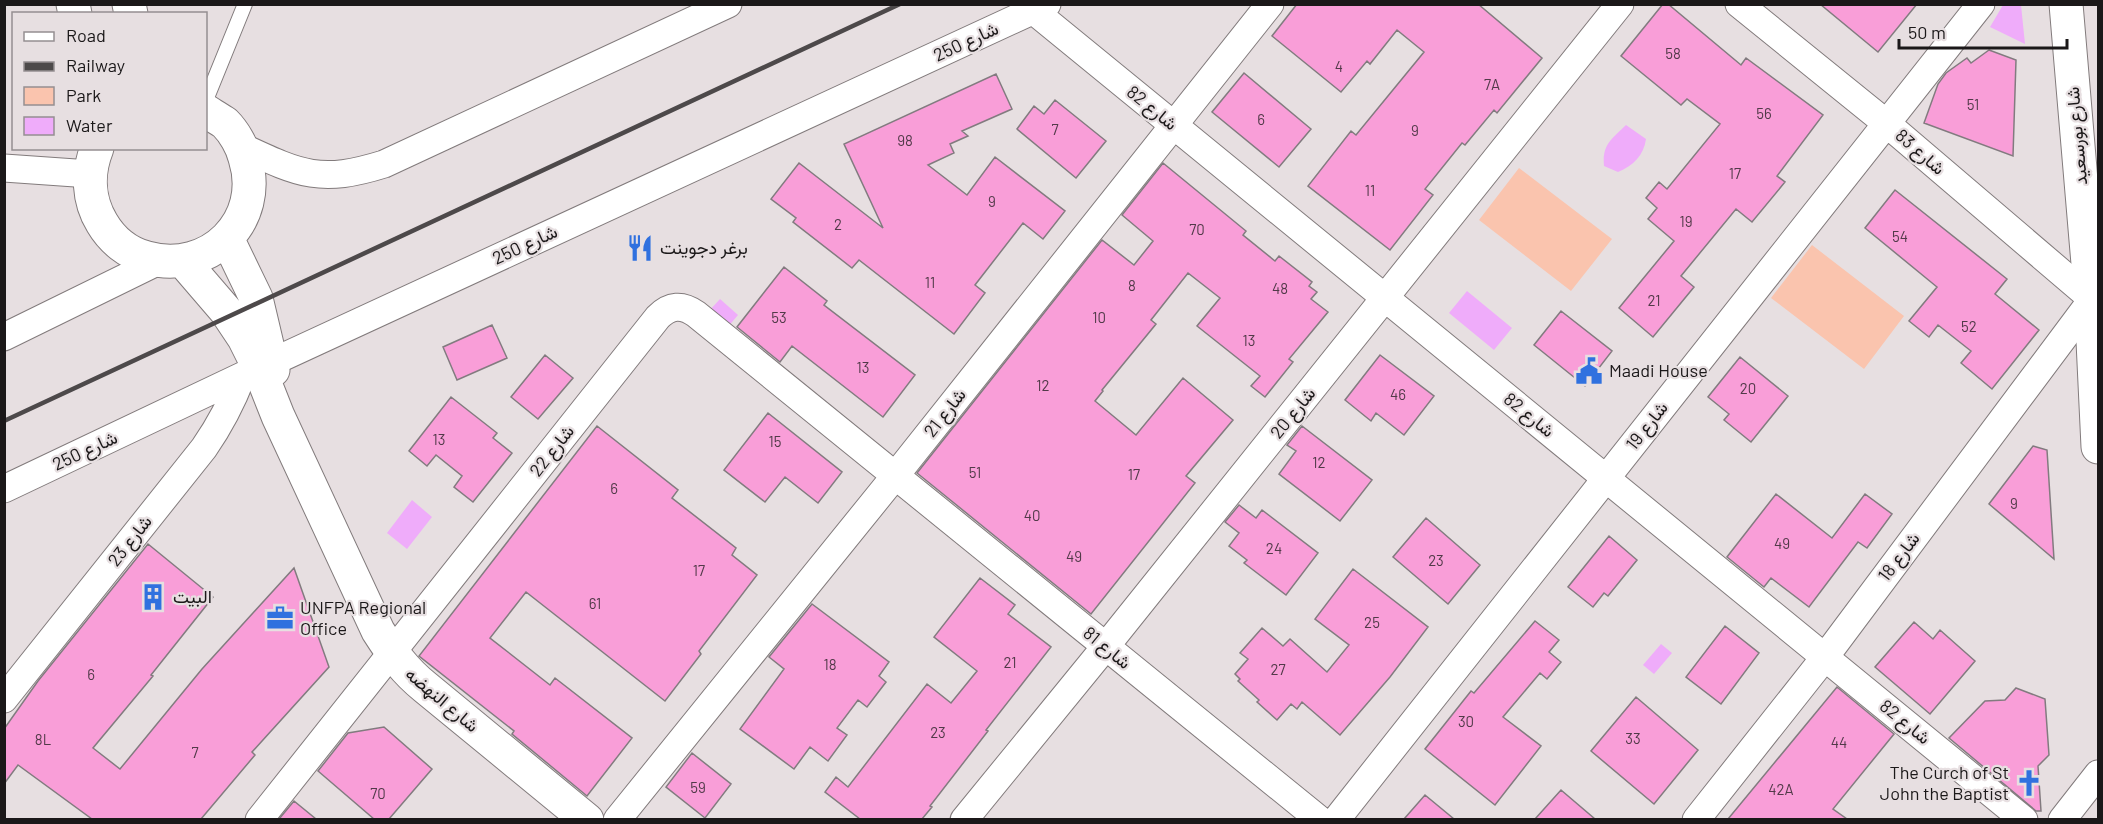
<svg xmlns="http://www.w3.org/2000/svg" width="2103" height="824" viewBox="0 0 2103 824" font-family="Barlow,Vazirmatn,sans-serif">
<rect width="100%" height="100%" fill="#e7dfe1"/>
<path fill="#fac4ae" d="M1519,168l93,71 -41,52 -92,-71z
M1812,245l92,71 -40,53 -93,-71z"/>
<path fill="#efacfa" d="M2003,5h18l4,39 -35,-17z
M1626,125l20,14c-2,16 -13,27 -28,33l-14,-6c-2,-22 8,-27 22,-41z
M1467,291l45,37 -18,22 -45,-37z
M720,299l18,16 -11,13 -18,-17z
M412,500l20,17 -25,32 -20,-16z
M1661,644l11,9 -18,21 -11,-9z"/>
<path fill="#f99ed8" stroke="#827b7f" stroke-width="1.5" d="M1297,4h181l64,54 -45,55 -3,-3 -29,35 -3,-2 -37,46 8,6 -43,55 -82,-64 43,-55 5,4 68,-83 -27,-22 -27,34 -3,-3 -26,31 -69,-56z
M1663,4h5l73,61 5,-7 77,57 -46,61 8,6 -33,40 -16,-13 -55,67 13,11 -41,50 -34,-29 55,-67 -26,-22 9,-11 -11,-10 13,-16 8,7 53,-65 -33,-25 -6,6 -60,-49z
M1820,4h97l-39,48z
M1989,50l27,10 -3,96 -89,-33 14,-39 8,-11 21,-15 4,5z
M1244,73l67,56 -32,38 -67,-55z
M996,74l16,35 -50,22 6,5 -18,8 4,9 -26,12 39,30 28,-38 70,54 -22,28 -20,-16 -48,62 10,8 -31,41 -95,-74 -7,8 -59,-46 3,-4 -25,-19 28,-36 84,65 -39,-84z
M1055,100l51,41 -30,37 -59,-49 17,-23 10,8z
M1163,163l83,68 -3,4 32,26 4,-5 33,26 -3,4 8,6 -6,7 17,13 -39,47 4,3 -28,35 -14,-11 9,-10 -63,-50 23,-28 -32,-25 -37,47 5,4 -54,66 1,1 -8,10 41,34 47,-57 50,42 -47,56 9,7 -104,131 -174,-141 185,-233 32,25 19,-24 -31,-26z
M1895,190l112,89 -12,15 44,36 -47,59 -31,-26 10,-12 -33,-26 -9,12 -20,-16 28,-34 -72,-59z
M784,267l43,34 -3,4 91,70 -32,42 -91,-71 -12,16 -43,-35z
M1561,311l51,40 -27,35 -51,-41z
M492,325l15,33 -50,22 -14,-33z
M545,355l28,23 -35,41 -27,-22z
M1380,355l54,41 -30,39 -28,-22 -5,8 -26,-21z
M1740,357l48,39 -37,46 -27,-22 5,-6 -21,-17z
M451,397l46,36 -4,5 19,15 -39,49 -19,-15 8,-11 -26,-21 -9,11 -18,-15z
M768,413l74,59 -24,31 -33,-26 -20,25 -41,-32z
M597,426l81,64 -6,8 64,50 -4,7 25,20 -58,76 2,3 -36,47 -139,-109 -36,46 60,47 5,-7 77,60 -45,58 -75,-62 2,-3 -95,-75z
M1302,426l70,54 -32,41 -61,-47 17,-23 -9,-6z
M2033,446l14,4 7,109 -65,-55z
M1776,494l56,44 33,-44 27,20 -25,34 -9,-6 -49,65 -38,-29 -7,9 -37,-30z
M1239,505l17,13 6,-8 56,43 -32,42 -42,-32 3,-3 -18,-14 10,-13 -14,-11z
M1426,518l54,47 -32,39 -55,-47z
M1609,536l28,24 -29,36 -4,-3 -11,14 -25,-20z
M148,544l65,53 -62,78 2,1 -60,72 27,21 82,-100 92,-101 35,99 -77,85 3,3 -54,64h-109l-74,-54 -14,19v-55l34,-48z
M1353,569l75,58 -38,50 -50,58 -38,-33 -5,7 -6,-5 -14,16 -20,-18 2,-2 -21,-19 2,-2 -5,-5 13,-15 -8,-6 22,-25 21,18 7,-7 37,33 22,-27 -34,-26z
M980,578l35,27 -7,9 43,33 -65,83 2,1 -58,75 2,1 -10,12h-62l-35,-27 11,-15 12,10 79,-103 24,19 26,-32 -43,-34z
M812,604l77,58 -10,14 7,6 -19,25 -9,-7 -21,28 10,7 -19,26 -18,-14 -16,22 -54,-40 44,-60 -15,-12z
M1535,621l24,19 -10,12 12,10 -14,17 -7,-6 -37,44 38,29 -46,59 -70,-56 46,-58 3,2z
M1914,622l19,17 7,-9 35,31 -45,53 -55,-47z
M1725,626l34,27 -38,51 -35,-27z
M1837,687l57,47 -61,75 14,10h-119z
M2016,688l29,11 4,56 -11,11 3,45h-5l-87,-73 36,-37 20,-1z
M1636,697l62,53 -44,54 -63,-53z
M384,727l48,42 -43,50h-15l-56,-48 30,-38z
M692,753l39,31 -26,34 -39,-31z
M1561,790l34,29h-60z
M1425,795l29,24h-50z
M294,801l22,18h-37z"/>
<g fill="none" stroke-linecap="round" stroke-linejoin="round">
<defs>
<path id="service" d="M206,100l39,-96"/>
<path id="minor" d="M1739,4l147,119 212,181
M1034,11l990,809
M242,147c58,27 78,37 142,17l344,-160
M4,168l86,6
M4,337l155,-76
M4,489l238,-113 805,-372
M4,699l200,-251c16,-23 28,-46 38,-72
M259,820l399,-503c12,-12 24,-13 38,-3l624,506
M617,820l278,-344 375,-472
M964,820l142,-174 514,-642
M1336,820l645,-816
M1696,820l129,-163 272,-364
M2062,820l36,-46"/>
<path id="tertiary" d="M73,4l2,10
M129,4l2,10
M97,148c-10,25 -9,52 5,75 10,17 26,30 45,35 62,17 118,-37 98,-100 -3,-12 -11,-26 -20,-35 -6,-4 -13,-8 -19,-12
M227,238l29,60 17,72
M183,261l43,50 18,27 15,30 19,48 100,215c14,22 27,40 47,56l162,133"/>
<path id="secondary" d="M2066,4l25,295 7,148"/>
</defs>
<use href="#service" stroke="#827b7c" stroke-width="16"/>
<use href="#minor" stroke="#827b7c" stroke-width="29"/>
<use href="#tertiary" stroke="#827b7c" stroke-width="35"/>
<use href="#secondary" stroke="#827b7c" stroke-width="35"/>
<use href="#service" stroke="#fff" stroke-width="14"/>
<use href="#minor" stroke="#fff" stroke-width="27"/>
<use href="#tertiary" stroke="#fff" stroke-width="33"/>
<use href="#secondary" stroke="#fff" stroke-width="33"/>
<path stroke="#4d494a" stroke-width="4.5" d="M4,421l896,-417"/>
</g>
<defs>
<symbol id="restaurant-bare" viewBox="-9 -9 18 18"><path d="M-5-6h1v4h1v-4h1v4h1v-4h1v5L-1.5 .5V6h-2V.5L-5-1ZM5-6V6H3V1.5H1.5Q1.5-4 5-6Z" fill="#3071df" stroke="#e7dfe1" stroke-width="2.5" paint-order="stroke"/></symbol>
<symbol id="civic-bare" viewBox="-9 -9 18 18"><path d="M-.6-6.5H3V-4.5H.6V-3L4-1V1h2V6H-6V1h2V-1L-.6-3ZM-1.2 2.5V6h2.4V2.5Z" fill="#3071df" stroke="#e7dfe1" stroke-width="2.5" paint-order="stroke"/></symbol>
<symbol id="building-bare" viewBox="-9 -9 18 18"><path d="M-4-6H4V6H1V3H-1V6H-4ZM-2.5-4.3h1.7v1.8h-1.7ZM.8-4.3h1.7v1.8H.8ZM-2.5-1h1.7V.8h-1.7ZM.8-1h1.7V.8H.8Z" fill="#3071df" stroke="#e7dfe1" stroke-width="2.5" paint-order="stroke"/></symbol>
<symbol id="office-bare" viewBox="-9 -9 18 18"><path d="M-6-3h4V-5.5h4V-3h4V5H-6ZM-1-4.5V-3h2v-1.5ZM-6 0V1H6V0Z" fill="#3071df" stroke="#e7dfe1" stroke-width="2.5" paint-order="stroke"/></symbol>
<symbol id="church-bare" viewBox="-9 -9 18 18"><path d="M-1.2-6h2.4v3.5h3.3v2.4h-3.3V6h-2.4V-.1h-3.3v-2.4h3.3Z" fill="#3071df" stroke="#e7dfe1" stroke-width="2.5" paint-order="stroke"/></symbol>
</defs>
<g fill-rule="evenodd">
<use href="#restaurant-bare" x="621" y="229" width="38" height="38"/>
<use href="#civic-bare" x="1570" y="352" width="38" height="38"/>
<use href="#building-bare" x="134" y="578" width="38" height="38"/>
<use href="#office-bare" x="261" y="599" width="38" height="38"/>
<use href="#church-bare" x="2010" y="764" width="38" height="38"/>
</g>
<g text-anchor="middle" stroke-width="4.5" stroke-linejoin="round" paint-order="stroke">
<g font-size="15" fill="#523a49">
<text x="1673" y="59">58</text>
<text x="1339" y="72">4</text>
<text x="1492" y="90">7A</text>
<text x="1973" y="110">51</text>
<text x="1764" y="119">56</text>
<text x="1261" y="125">6</text>
<text x="1055" y="135">7</text>
<text x="1415" y="136">9</text>
<text x="905" y="146">98</text>
<text x="1735" y="179">17</text>
<text x="1370" y="196">11</text>
<text x="992" y="207">9</text>
<text x="1686" y="227">19</text>
<text x="838" y="230">2</text>
<text x="1197" y="235">70</text>
<text x="1900" y="242">54</text>
<text x="930" y="288">11</text>
<text x="1132" y="291">8</text>
<text x="1280" y="294">48</text>
<text x="1654" y="306">21</text>
<text x="779" y="323">53</text>
<text x="1099" y="323">10</text>
<text x="1969" y="332">52</text>
<text x="1249" y="346">13</text>
<text x="863" y="373">13</text>
<text x="1043" y="391">12</text>
<text x="1748" y="394">20</text>
<text x="1398" y="400">46</text>
<text x="439" y="445">13</text>
<text x="775" y="447">15</text>
<text x="1319" y="468">12</text>
<text x="975" y="478">51</text>
<text x="1134" y="480">17</text>
<text x="614" y="494">6</text>
<text x="2014" y="509">9</text>
<text x="1032" y="521">40</text>
<text x="1782" y="549">49</text>
<text x="1274" y="554">24</text>
<text x="1074" y="562">49</text>
<text x="1436" y="566">23</text>
<text x="699" y="576">17</text>
<text x="595" y="609">61</text>
<text x="1372" y="628">25</text>
<text x="1010" y="668">21</text>
<text x="830" y="670">18</text>
<text x="1278" y="675">27</text>
<text x="91" y="680">6</text>
<text x="1466" y="727">30</text>
<text x="938" y="738">23</text>
<text x="1633" y="744">33</text>
<text x="43" y="745">8L</text>
<text x="1839" y="748">44</text>
<text x="195" y="758">7</text>
<text x="698" y="793">59</text>
<text x="1781" y="795">42A</text>
<text x="378" y="799">70</text>
</g>
<g font-size="18" fill="#1b1819" stroke="#e7dfe1">
<text transform="translate(966 42) rotate(-25)" y="6">شارع 250</text>
<text transform="translate(1152 108) rotate(39)" y="6">شارع 82</text>
<text transform="translate(2077 136) rotate(-95)" y="6">شارع بورسعيد</text>
<text transform="translate(1920 152) rotate(41)" y="6">شارع 83</text>
<text transform="translate(525 245) rotate(-25)" y="6">شارع 250</text>
<text transform="translate(945 413) rotate(-52)" y="6">شارع 21</text>
<text transform="translate(1293 413) rotate(-51)" y="6">شارع 20</text>
<text transform="translate(1529 415) rotate(39)" y="6">شارع 82</text>
<text transform="translate(1647 426) rotate(-52)" y="6">شارع 19</text>
<text transform="translate(85 451) rotate(-25)" y="6">شارع 250</text>
<text transform="translate(552 451) rotate(-52)" y="6">شارع 22</text>
<text transform="translate(130 541) rotate(-52)" y="6">شارع 23</text>
<text transform="translate(1899 557) rotate(-53)" y="6">شارع 18</text>
<text transform="translate(1107 648) rotate(39)" y="6">شارع 81</text>
<text transform="translate(442 700) rotate(40)" y="6">شارع النهضه</text>
<text transform="translate(1905 722) rotate(39)" y="6">شارع 82</text>
</g>
<g font-size="18" fill="#1b1819" stroke="#e7dfe1" text-anchor="start">
<text x="660" y="254">برغر دجوينت</text>
<text x="1609" y="377">Maadi House</text>
<text x="173" y="603">البيت</text>
<text x="300" y="614">UNFPA Regional<tspan x="300" dy="21">Office</tspan></text>
<text x="2009" y="779" text-anchor="end">The Curch of St<tspan x="2009" dy="21">John the Baptist</tspan></text>
</g>
</g>
<rect width="2103" height="824" fill="none" stroke="#1b1819" stroke-width="12"/>
<rect x="12" y="12" width="195" height="138" fill="#e7dfe1" stroke="#958f91" stroke-width="1.5"/>
<rect x="24" y="32" width="30" height="9" fill="#ffffff" stroke="#958f91" stroke-width="1.5"/>
<text x="66" y="42" font-size="18" fill="#1b1819">Road</text>
<rect x="24" y="62" width="30" height="9" fill="#4d494a" stroke="#958f91" stroke-width="1.5"/>
<text x="66" y="72" font-size="18" fill="#1b1819">Railway</text>
<rect x="24" y="87" width="30" height="18" fill="#fac4ae" stroke="#958f91" stroke-width="1.5"/>
<text x="66" y="102" font-size="18" fill="#1b1819">Park</text>
<rect x="24" y="117" width="30" height="18" fill="#efacfa" stroke="#958f91" stroke-width="1.5"/>
<text x="66" y="132" font-size="18" fill="#1b1819">Water</text>
<path d="M1899 39v9h168v-9" fill="none" stroke="#1b1819" stroke-width="3"/>
<text x="1908" y="39" font-size="18" fill="#1b1819" stroke="#e7dfe1" stroke-width="4.5" paint-order="stroke">50 m</text>
</svg>
